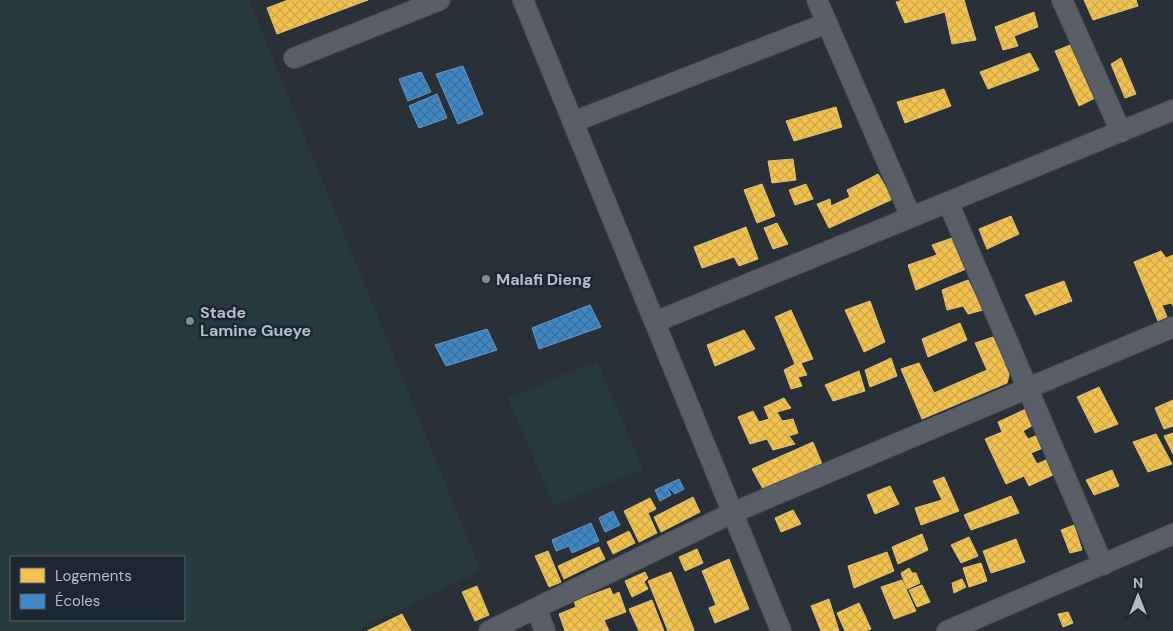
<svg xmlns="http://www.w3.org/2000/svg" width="1173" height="631" viewBox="0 0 1173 631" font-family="'DM Sans',sans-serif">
<defs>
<pattern id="homes-cross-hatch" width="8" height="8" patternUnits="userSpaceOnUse" patternTransform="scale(1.25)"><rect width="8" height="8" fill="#f2c14e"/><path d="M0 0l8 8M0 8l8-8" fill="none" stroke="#cca64a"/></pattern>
<pattern id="schools-cross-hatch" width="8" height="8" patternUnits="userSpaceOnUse" patternTransform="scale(1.25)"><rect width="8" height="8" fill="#3f88c5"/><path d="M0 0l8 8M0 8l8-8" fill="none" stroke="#3c709c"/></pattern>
</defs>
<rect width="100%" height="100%" fill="#2a3038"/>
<path fill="#273a3e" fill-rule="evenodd" d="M0,0h249l232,571 -125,60h-356zM11,557h173v63h-173z
M597,361l46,108 -89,37 -46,-108z"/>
<path fill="url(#homes-cross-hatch)" stroke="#dfc073" d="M288,0h80l-91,34 -10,-26z
M903,0h61l12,40 -24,4 -7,-32 -40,11 -9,-21z
M1084,0h52l2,6 -45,14z
M1034,12l4,15 -24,9 4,10 -15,4 -8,-23z
M1073,44l22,54 -16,8 -24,-55z
M1030,53l9,17 -51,19 -8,-17z
M1121,58l15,36 -11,4 -14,-34z
M944,89l7,17 -46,17 -8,-21z
M836,107l6,20 -48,14 -8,-20z
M793,159l3,21 -24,3 -4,-22z
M878,174l15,25 -64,29 -12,-24 13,-5 1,7 19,-9 -3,-7z
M762,184l13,32 -18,7 -13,-33z
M806,184l7,15 -18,6 -6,-15z
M1011,216l8,18 -32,15 -8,-20z
M777,223l11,21 -15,5 -9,-21z
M746,227l12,32 -19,7 -5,-9 -32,11 -8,-21z
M952,238l14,31 -50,21 -8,-25 29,-10 -5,-10z
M1161,251l5,7 7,-3v51l-1,-3 -10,2 5,12 -9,4 -24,-59z
M968,280l15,30 -15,4 -5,-8 -16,4 -5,-20z
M1064,281l8,20 -37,14 -10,-20z
M870,301l15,41 -21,10 -19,-42z
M791,310l22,49 -12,4 6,12 -9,2 4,9 -11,3 -7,-19 11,-6 -20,-47z
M960,323l7,17 -39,17 -6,-18z
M744,330l11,19 -40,17 -8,-21z
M993,337l17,34 -3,12 -85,36 -21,-50 18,-6 15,30 53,-23 -12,-27z
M891,358l6,18 -27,11 -5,-17z
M859,371l6,20 -32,10 -8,-16z
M1099,387l19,37 -23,9 -18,-36z
M784,398l7,10 -14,4 5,9 11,-2 5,14 -9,3 6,8 -22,6 -6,-11 -17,5 -12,-27 15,-6 6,11 10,-3 -5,-12z
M1173,400v26l-9,3 -9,-21z
M1026,409l7,16 -10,6 5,8 10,-4 5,13 -12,5 6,11 11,-5 7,15 -26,12 -5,-10 -18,8 -21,-45 17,-7 -4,-10z
M1173,433v21l-9,-18z
M1156,434l16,30 -24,8 -15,-30z
M813,442l9,22 -59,25 -11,-20z
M1112,470l7,16 -25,9 -8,-15z
M944,477l15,34 -38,14 -6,-17 27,-8 -9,-19z
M890,486l9,18 -24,10 -8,-19z
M1011,496l8,17 -48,17 -7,-15z
M693,497l7,15 -39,20 -7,-15z
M650,498l6,11 -8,4 9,20 -18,9 -15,-31z
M793,510l8,14 -20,8 -6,-14z
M1074,525l8,25 -12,3 -9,-23z
M629,531l6,12 -22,11 -6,-12z
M922,534l6,16 -30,14 -6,-17z
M969,537l9,19 -17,7 -10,-18z
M1016,539l9,23 -34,11 -8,-22z
M599,547l6,12 -41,20 -6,-13z
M697,549l6,14 -18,8 -6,-14z
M548,551l13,31 -12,5 -14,-31z
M887,552l7,19 -40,17 -6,-22z
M729,559l20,50 -34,14 -6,-15 7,-3 -14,-34z
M981,563l6,18 -18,6 -6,-19z
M909,568l3,5h4l4,10 -13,6 -6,-16z
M645,572l3,6 -4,4 4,7 -16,8 -7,-16z
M671,572l23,58 -2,1h-24l-20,-50z
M962,579l4,8 -12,6 -2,-10z
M902,580l14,31 -22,8 -13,-32z
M922,585l8,17 -13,5 -8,-17z
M477,586l12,29 -14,6 -13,-29z
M610,588l3,7 6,-3 7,20 -22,8 5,11h-44l-6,-17 17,-7 -2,-6z
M829,599l10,32h-18l-10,-25z
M652,600l12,31h-25l-10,-22z
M859,603l12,26 -6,2h-20l-8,-18z
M1068,612l5,11 -10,4 -5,-13z
M402,614l9,17h-44z"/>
<path fill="url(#schools-cross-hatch)" stroke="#6298c6" d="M463,66l20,48 -25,10 -22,-50z
M421,72l10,20 -23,9 -9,-22z
M437,94l10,24 -28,10 -10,-22z
M590,305l11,22 -62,22 -7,-21z
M487,329l10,21 -51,16 -11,-21z
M679,479l5,10 -9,5 -9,-9z
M666,485l5,10 -11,6 -5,-11z
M613,511l7,14 -15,7 -6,-14z
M591,523l8,18 -27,12 -3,-7 -13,5 -4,-11z"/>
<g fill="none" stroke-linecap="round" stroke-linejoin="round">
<defs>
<path id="street" d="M523,0l258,631
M817,0l94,217
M1062,0l59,132
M294,58l146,-58
M573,122l254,-99
M948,202l155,363
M655,322l518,-212
M536,608l9,23
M489,631l243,-118 441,-186
M947,631l226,-97"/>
</defs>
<use href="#street" stroke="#484c53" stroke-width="22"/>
<use href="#street" stroke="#5a5e66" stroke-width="20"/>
</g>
<g fill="#848b96" stroke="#1d2633" stroke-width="2">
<circle cx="486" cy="279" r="5"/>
<circle cx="190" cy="321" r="5"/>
</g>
<g text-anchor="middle" stroke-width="5" stroke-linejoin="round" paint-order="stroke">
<g font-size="16" font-weight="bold" fill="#b4bcc9" stroke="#1d2633" text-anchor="start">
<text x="496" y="285">Malafi Dieng</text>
<text x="200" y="318">Stade<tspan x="200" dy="18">Lamine Gueye</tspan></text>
</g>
</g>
<rect x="10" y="556" width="175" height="65" fill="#1d2633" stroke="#59626f"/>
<rect x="20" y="568" width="25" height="15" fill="#f2c14e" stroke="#59626f"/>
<text x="55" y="581" font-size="15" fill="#b4bcc9">Logements</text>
<rect x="20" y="594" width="25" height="15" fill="#3f88c5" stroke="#59626f"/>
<text x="55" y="606" font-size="15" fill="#b4bcc9">Écoles</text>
<g transform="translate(1138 596)" stroke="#1d2633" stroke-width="4" paint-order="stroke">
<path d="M0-4L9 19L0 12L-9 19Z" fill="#b4bcc9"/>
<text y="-8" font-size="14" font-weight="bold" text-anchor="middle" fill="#b4bcc9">N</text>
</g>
</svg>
